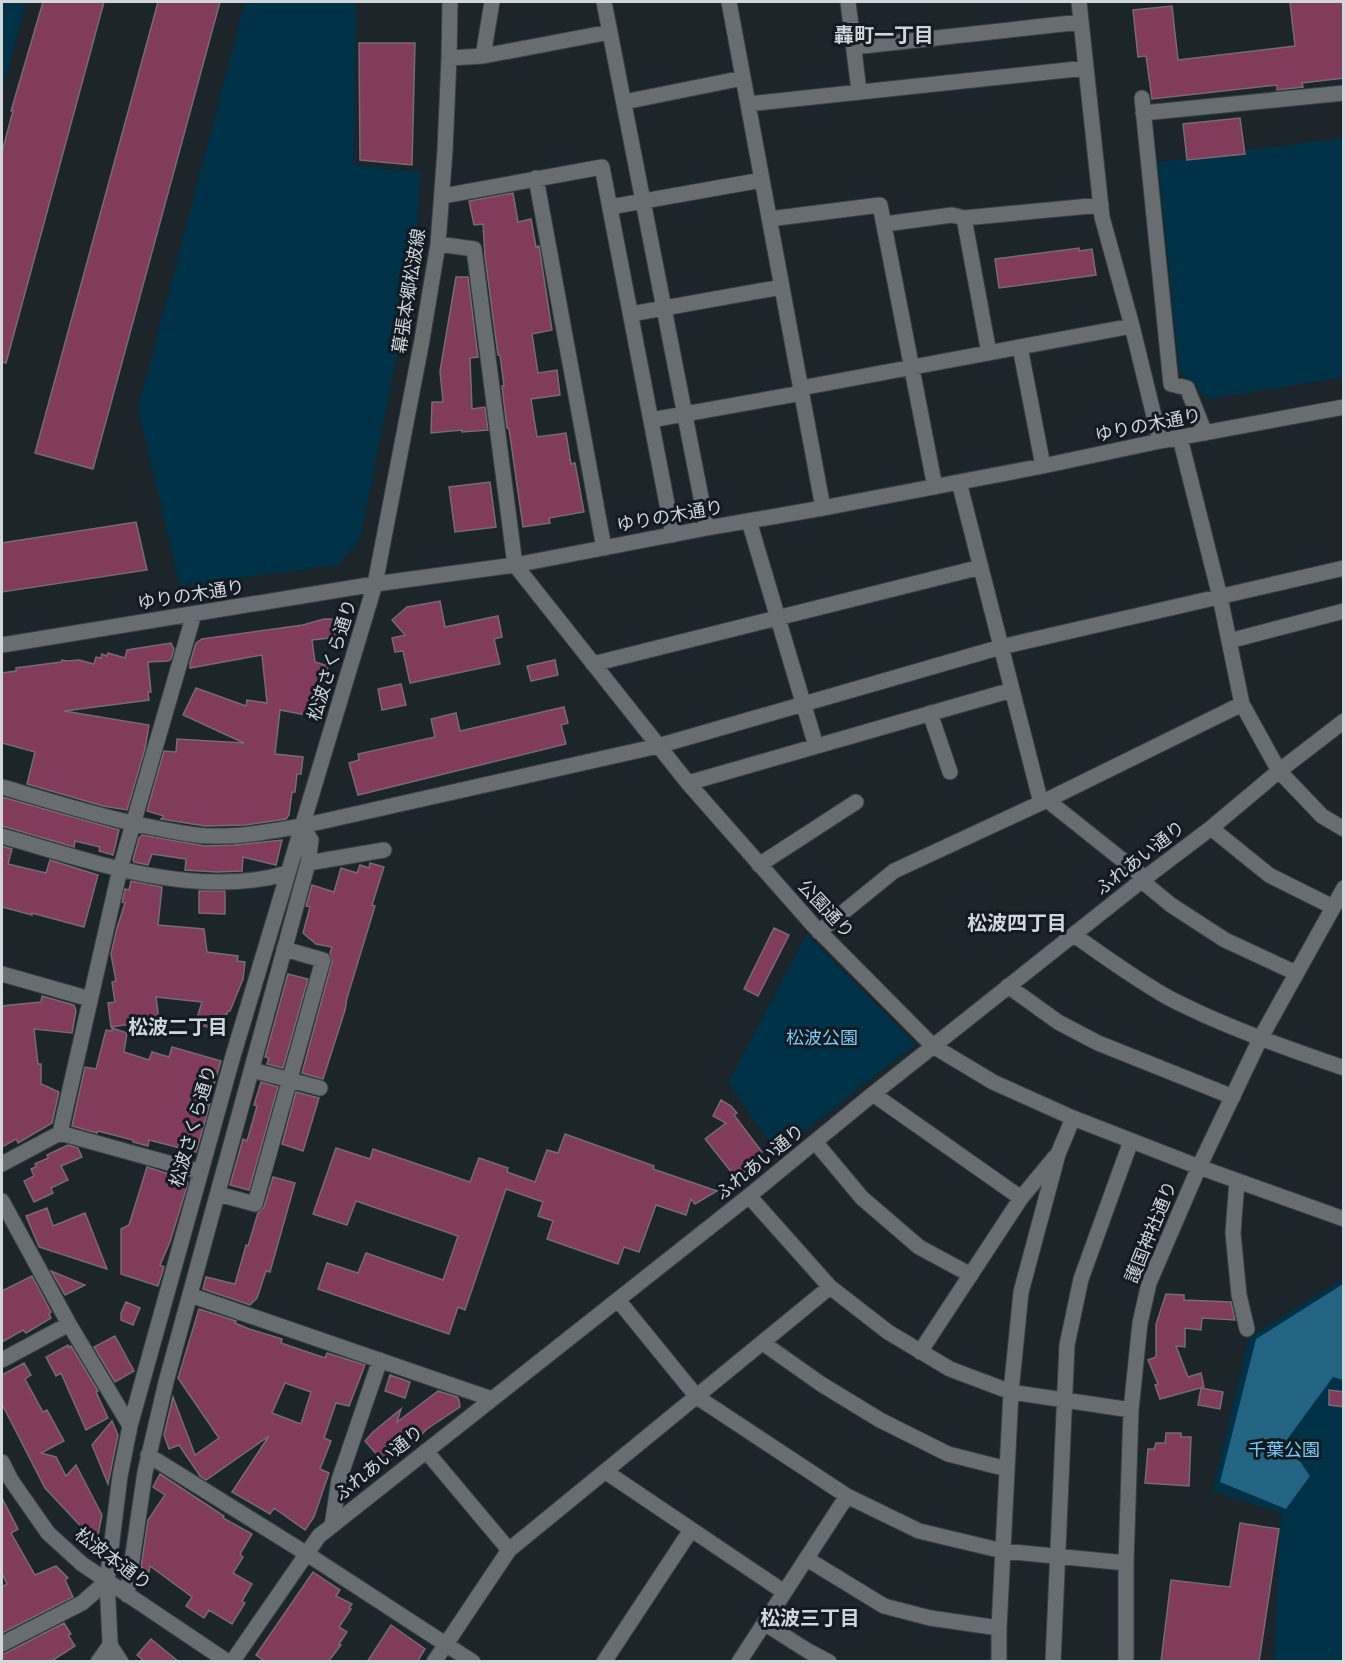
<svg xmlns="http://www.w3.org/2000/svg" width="1345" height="1663" viewBox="0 0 1345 1663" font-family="Karla,'Noto Sans JP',sans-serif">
<rect width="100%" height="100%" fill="#1b252a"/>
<path fill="#003247" d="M2,2h24l-24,90z
M245,2h111l-2,163 66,7 -3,58 -12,54 -8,71 -37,185 -23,25 -157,21 -42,-177z
M1343,138v239l-135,22 -29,-29 -21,-208z
M807,934l108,110 -138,109 -49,-71z
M1343,1279v382h-69l7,-148 -68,-22 35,-151 8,-7z"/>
<path fill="#236482" d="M1343,1284v96l-10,-3 -47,64 24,35 -24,33 -66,-27 36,-143z"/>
<path fill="#803c5a" stroke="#776b6f" stroke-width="1.5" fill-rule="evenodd" d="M43,2h61l-98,361 -4,-1v-210l11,-41h-2z
M158,2h62l-127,467 -58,-16z
M1290,2h53l1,76 -42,5 1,4 -26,3v-5l-125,14 -6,-43 -8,1 -5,-47 39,-4 6,54 117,-14z
M359,43h56l-3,122 -52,-5z
M1240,118l5,36 -58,6 -4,-36z
M513,193l5,29 13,-3 5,28 3,-1 13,84 -20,4 6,39 19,-3 3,25 -29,4 6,38 29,-4 5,31 4,-1 9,49 -35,6 1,5 -27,4 -14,-98 -2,-1 -5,-42h2l-4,-31h-2l-13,-98 -2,-33 -9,1 -5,-24z
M1079,248v3l13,-2 4,26 -97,13 -4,-29z
M456,277h12l10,80 -8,1 2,51 13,-2 3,23 -26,2v-2l-31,3 1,-31h11l-3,-31z
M490,482l6,45 -41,5 -6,-45z
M136,522l11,48 -145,22v-49z
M440,601l5,26 53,-11 4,21 -8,2 6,25 -90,19 -7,-32 -8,1 -3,-14 13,-3 -13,-15 15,-13z
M324,619h8l9,9 -2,9 -27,3 3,22 13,4 -12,51 -36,-7 -5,44 28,3 -2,17h-4l-2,18h-3l-3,23 -3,4 -41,6 -40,1 -44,-7 3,-3 -17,-5 17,-60 12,1 1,-13 67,4 -61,-28 13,-27 50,18 1,-6 20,3 -5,-48 -72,13v-5l6,-20 6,-4 101,-14z
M171,643l3,6 -3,10 -3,2 -20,1 3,30h-3l1,8 -85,11 85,14 -4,24 -18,61 -24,-4 -76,-22 8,-32 -33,-9v-70l14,-2v-3l45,-6 1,-2 6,1 11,-1 15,4 2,-7 5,1 1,-4 5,2 1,-3 17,5 2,-8z
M555,660l3,15 -27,6 -4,-15z
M401,684l5,21 -24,5 -4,-21z
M564,707l4,16 -7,2 5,19 -208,51 -9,-32 10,-3 -1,-6 77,-17 -4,-18 25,-6 4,18z
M2,797l117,33 -6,25 -14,-4 1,-4 -25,-6 -1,6 -72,-21z
M142,835l63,11 29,-1 48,-5 -6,25 -33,-8 -1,14 -25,1 -32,-2 1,-11 -34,-5 -4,11 -14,-3 -1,-2 6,-22z
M2,846l10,3 -4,15 38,9 4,-13 48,15 -14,52 -52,-14v2l-30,-8z
M370,863l14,4 -12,38 3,1 -28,92 -2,12 -22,69 -21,-6 30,-111 -2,-9 2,-6 -16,-3 -13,-11 7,-26 -4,-1 6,-21 22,7 7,-24 16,5 3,-8 9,3z
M131,881l31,6 -4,38 46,4 3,23 31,4 -1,5 8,1 -2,17 -13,32h-2l-1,3h-2l-5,16 -25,-6 7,-22 -46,-5 3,23 -48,7 -3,-24 7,-1 -3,-20 4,-1 -5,-27 6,-26 8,-25 -3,-1 3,-13 4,1z
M199,891h26v23l-26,-1z
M774,928l15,7 -31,61 -14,-7z
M288,974l20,5 -25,89 -16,-4 2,-6 -4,-1z
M42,996l32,9 2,6 -4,22 -38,-4 4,35h3v20l18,8 -7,31 -34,20 -2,-4 -14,8v-141l39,-4z
M112,1028l15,5 -3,19 25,8 3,-8 17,5 3,-10 49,14 -13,43h2l-14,48 -47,-12 -1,6 -15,-4v-2l-35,-9 -1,2 -25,-7 13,-59 11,2 10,-39 6,1z
M261,1082l17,5 -29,103 -19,-5 13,-46 4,2 10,-35 -3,-1z
M296,1092l23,6 -16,53 -21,-7z
M721,1100l10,6 6,7 -3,2 28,37 -10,11 2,1 -18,14 -31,-39 21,-16 -13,-7z
M565,1134l89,32 -1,3 64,22 -22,13 -4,-5 -5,16 -30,-10 -17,47 -15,-5 -6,17 -71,-25 6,-18 -15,-5 5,-14 -37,-13 -41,121 -7,-3 -9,27 -131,-45 9,-26 31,10 8,-20 77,27 15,-44 -102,-35 -9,24 -34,-11 23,-66 34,11 3,-10 97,33 9,-24 29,10 -1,4 28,10 12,-32 11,3z
M68,1145l10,3 4,9 -21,9 7,14 -17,8 2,5 -19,9 -10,-21 10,-5 -3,-7 5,-2 -1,-3 13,-6 -1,-3z
M147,1167l37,12 4,4 -18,59 -10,23 4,2 -6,19 -37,-12v-45l8,-4z
M273,1177l22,6 -25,89 -4,-1 -9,27 -7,7 -47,-16 3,-12 29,7 11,-39 2,1 10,-33 6,-6z
M47,1208l6,18 32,-13 22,56 -68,-22 -13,-31z
M51,1271l34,14 -20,10z
M32,1276l19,36 -2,2 2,4 -25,15 -3,-3 -21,12v-51z
M1166,1294l18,1v5l47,2 4,18 -33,-2 -1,12 -16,-2v19l-9,-1 12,31 13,-4 3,14 -44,12 -5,-14 3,-1 -10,-24 8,-3v-33z
M126,1302l14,6 -7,17 -12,-5v-7z
M199,1309l37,12 -1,2 14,6 33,10 -1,4 44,15 2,-5 38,12 -16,41 -13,-3 -12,35 7,3 -11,28 9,4 -15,44 -9,13 -31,-22 -4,6 -38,-22 37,-56 -63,44 -6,-4 -21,-31 -10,4 -5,-14 9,-38 22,58 24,-17 -41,-60zM285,1383l26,9 -10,32 -29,-11z
M115,1336l19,35 -19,11 -21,-35z
M68,1345l1,3 2,-2 27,45 -2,1 12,26 -22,12 -25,-57 -5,3 -10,-19z
M24,1363l7,12 -6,4 18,33 4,-2 17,31 -23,12 15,4 10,19 10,-11 26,50 -4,20 -8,1 -45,-48 -43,-84v-29z
M390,1375l20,7 -5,16 -20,-7z
M1201,1388l22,4 -3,17 -22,-4z
M1329,1390l15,2v15l-15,-2z
M438,1391l19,6 2,3 1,7 -33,22 -15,15 -27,20 -20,-23 8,-9 28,-23 -4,13z
M112,1421l6,14 -10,49 -16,-39z
M1166,1433h15v4h10l-2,49 -44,-3 3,-34h6l2,-6h9z
M160,1474l64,42 -1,2 29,16 -12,20 3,3 -10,16 19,11 -10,17 3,2 -13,21 -23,-14 -5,8 -18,-12 6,-9 -42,-31 -1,6 -8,-5 7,-47 17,-25 -12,-8z
M2,1498l16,31 -7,4 24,42 21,-9 12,12 -3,2 8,17 -71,36v-46l5,-3 -5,-11z
M1240,1523l39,6 -20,133h-98l10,-82 59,7z
M313,1572l27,18 -4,6 16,8 -3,4 2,1 -12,18 8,5 -8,12 2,1 -13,17h-62l-10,-7z
M64,1623l7,11 -3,1 7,11 -25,16h-48v-8l4,-1z
M391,1625l34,24 -8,13h-50z
M151,1639l28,23h-34l-8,-7z"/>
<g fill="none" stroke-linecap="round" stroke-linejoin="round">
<defs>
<path id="minor" d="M604,2l103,526
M729,2l94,506
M848,2l11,89
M1079,2l23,215 30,109 28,115
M854,47l227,-25
M483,56l9,-54
M449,58l34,-2 127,-24
M1142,98l29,286 16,4 18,45
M624,102l119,-24
M748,104l338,-36
M1143,113l201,-20
M536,178l68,370
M443,196l159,-29 71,368
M610,207l152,-27
M964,218l25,135
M769,219l111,-14 55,282
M885,224l67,-9 12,3 137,-13
M438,244l36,5 41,316 173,218 125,142 120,121 60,36 80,36 126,49 145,52
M631,314l151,-27
M1020,347l23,119
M801,388l331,-62
M651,420l151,-27
M1180,438l40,159 22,107 37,67 43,45 22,13
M959,482l82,321
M749,521l67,225
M1229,641l115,-30
M2,645l373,-61 140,-19 192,-37 116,-20 220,-42 117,-25 184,-34
M593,664l388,-97
M930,713l20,59
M688,783l324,-93
M2,787c52,15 105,32 159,42 16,3 34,7 50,7 31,1 61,-5 91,-10l356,-80 343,-99 343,-79
M1047,800l98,78
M1211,828l58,47 64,32
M2,836c89,25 193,64 286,37
M308,863l76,-13
M759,865l97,-63
M1142,881l29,24 54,35 71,33
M819,932l75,-61 153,-71 195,-96
M1074,935c31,22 61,44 95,63 56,29 115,49 175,70
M2,974l88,25
M1008,986l50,36 40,21 135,54
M252,1070l68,18
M873,1094l148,104
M60,1133l60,-264 74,-255
M816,1143l46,55 57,49 52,28
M2,1164l58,-31 141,39
M1237,1181l-4,52 6,62 8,34
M218,1194l37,10 68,-244 -39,-11
M749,1196l81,91 58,45 62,37 61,23 120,18
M2,1201l67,123 61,102
M190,1295l302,104
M618,1300l79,97 150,99 72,35 84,20 123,12
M763,1343l58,41 59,36 68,34 59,15
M920,1352l101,-154 34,-41
M2,1360l67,-36
M426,1451l83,99
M148,1455l159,99 166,108
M2,1462l9,18 37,53 34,31 146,98
M606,1472l178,120
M332,1526l7,-46 41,-120
M807,1559l77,47 46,12 69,10
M127,1595l18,-123 21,-90 142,-519 3,-23 -9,-14
M764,1623l44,28 21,11
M2,1644l80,-41 25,-22
M98,1662l12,-17 11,17
M111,1662l-4,-81 13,-105 10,-50 103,-370 142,-472 47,-244 16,-96 7,-94 4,-92 1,-56
M232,1662l87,-126 430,-340 124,-102 272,-216 66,-50 68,-57 65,-50
M434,1662l75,-112 321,-263
M604,1662l87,-132
M739,1662l108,-166
M999,1662v-34l12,-236 10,-100 37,-138 15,-36
M1053,1662l14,-317 14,-66 50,-138
M1126,1662v-99l5,-153 9,-87 9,-40 50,-116 61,-128 84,-151"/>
</defs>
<use href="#minor" stroke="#384146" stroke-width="17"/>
<use href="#minor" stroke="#686d70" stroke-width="15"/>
</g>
<g text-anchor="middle" stroke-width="6" stroke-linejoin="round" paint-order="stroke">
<g font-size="18" fill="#d0d6da" stroke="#121b21">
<text transform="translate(409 291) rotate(-81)" y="6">幕張本郷松波線</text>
<text transform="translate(1148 425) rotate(-11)" y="6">ゆりの木通り</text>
<text transform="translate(670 516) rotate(-10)" y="6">ゆりの木通り</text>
<text transform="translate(191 595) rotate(-9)" y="6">ゆりの木通り</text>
<text transform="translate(332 660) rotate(-73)" y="6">松波さくら通り</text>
<text transform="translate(1140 858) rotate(-38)" y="6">ふれあい通り</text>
<text transform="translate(826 909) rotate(47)" y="6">公園通り</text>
<text transform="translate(193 1126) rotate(-74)" y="6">松波さくら通り</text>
<text transform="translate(760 1162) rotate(-39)" y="6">ふれあい通り</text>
<text transform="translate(1151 1232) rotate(-68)" y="6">護国神社通り</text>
<text transform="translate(379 1463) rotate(-39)" y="6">ふれあい通り</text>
<text transform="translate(113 1559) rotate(37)" y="6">松波本通り</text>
</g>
<g font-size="18" fill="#75ccf8" stroke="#121b21">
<text x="822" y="1044">松波公園</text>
<text x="1284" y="1456">千葉公園</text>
</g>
<g font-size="20" font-weight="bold" fill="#d0d6da" stroke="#121b21">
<text x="884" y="42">轟町一丁目</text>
<text x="1017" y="930">松波四丁目</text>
<text x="178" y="1034">松波二丁目</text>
<text x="810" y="1625">松波三丁目</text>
</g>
</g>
<rect width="1345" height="1663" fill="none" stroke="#d0d6da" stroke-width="6"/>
</svg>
